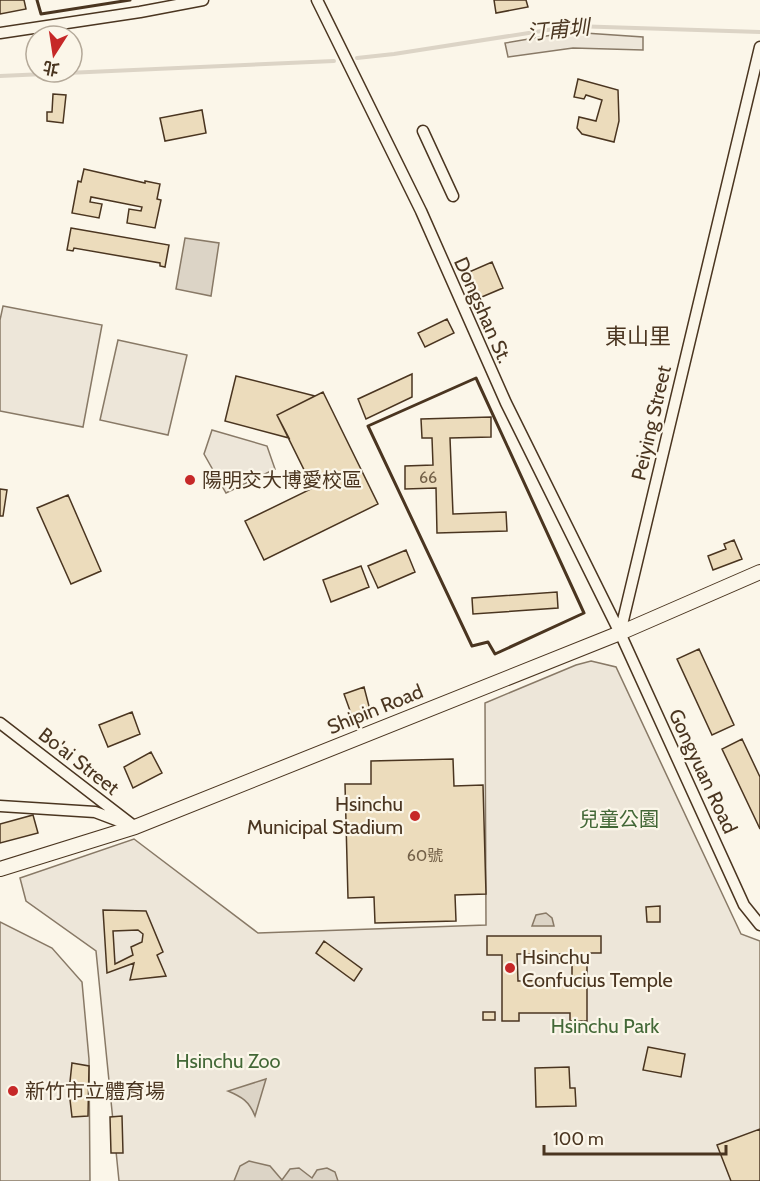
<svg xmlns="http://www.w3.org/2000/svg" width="760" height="1181" viewBox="0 0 760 1181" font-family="Cabin,'Noto Sans TC',sans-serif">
<rect width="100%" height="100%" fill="#fbf6e9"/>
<path fill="#ede6d9" stroke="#887966" stroke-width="1.5" d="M570,32l73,5v13l-70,-2 -65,9 -3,-14z
M3,306l99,19 -19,102 -83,-16v-91z
M118,340l69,15 -19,80 -68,-15z
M212,430l55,16 8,23 -49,24 -22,-39z
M591,661l25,6 125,267 19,7v240h-641l-23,-230 -70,-50 -6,-23 114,-39 124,94 228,-8 -1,-222 91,-38z
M0,922l52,26 30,34 7,77 1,122h-90z"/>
<path fill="#dcd4c6" stroke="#887966" stroke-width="1.5" d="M185,238l34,5 -8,53 -35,-7z
M546,913l6,5 2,8h-22l4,-11z
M266,1079l-11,37c-6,-15 -13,-19 -27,-25z
M249,1161l21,5 12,14 8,-11 9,-1 13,10 5,-8 10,-2 8,4 3,9h-104l6,-15z"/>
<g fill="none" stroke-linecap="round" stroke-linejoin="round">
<path stroke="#dcd4c6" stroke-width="4" d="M357,58l37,-4 179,-28 187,6
M0,76l334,-15"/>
</g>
<path fill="#ecdcbc" stroke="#4a3520" stroke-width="1.5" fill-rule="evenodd" d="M0,0h24l2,9 -26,5z
M494,0h32l2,7 -32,6z
M578,79l40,11 1,31 -5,21 -32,-8 -5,-6 2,-11 17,4 6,-21 -16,-5 -2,4 -10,-2z
M53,94l13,1 -3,28 -16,-2v-9h5z
M202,110l4,23 -41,8 -5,-23z
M84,169l61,14v-2l15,3 -3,15 4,1 -6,28 -28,-5 2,-14 12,2 1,-4 -51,-10 -1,5 12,2 -3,14 -27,-5 6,-32 3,1z
M71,228l98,17 -4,22 -5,-1v-3l-86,-15 -1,3 -6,-1z
M492,262l11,26 -26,11 -10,-19 2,-8z
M447,319l7,14 -29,14 -7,-14z
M412,374v23l-46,22 -8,-20z
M236,376l79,20 -38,19 12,23 -64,-17z
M323,392l55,112 -114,56 -19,-39 68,-33 -36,-73z
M491,417v20l-41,1 3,76 53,-2 1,19 -70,2 -1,-45 -31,1v-23l28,-1 -1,-27h-10l-1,-19z
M0,489l7,1 -4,26h-3z
M68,495l33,76 -30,13 -34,-76z
M734,540l8,19 -29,11 -5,-14 18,-7 -2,-5z
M406,550l9,22 -37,16 -10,-22z
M361,566l8,21 -38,15 -8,-22z
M557,592l1,16 -85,6 -1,-16z
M699,649l35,76 -22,10 -35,-76z
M364,687l6,23 -4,2 1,4 -14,3 -9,-25z
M132,712l8,22 -32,13 -9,-22z
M742,739l18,38v52l-38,-80z
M151,752l11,21 -29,15 -9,-21z
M453,759l1,27 29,-1 3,109 -31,1 1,26 -81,2 -1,-26 -26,1 -3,-114h26v-23z
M33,815l5,18 -38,10v-19z
M660,906v16h-13l-1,-15z
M103,910l43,1 17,41 -6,3 9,21 -36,4 4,-17 -27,10zM138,930l5,4 -1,8 -11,5 2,8 -18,9 -2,-33z
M487,936h114v17h-14v68h-17v-8h-51v8h-17v-66h-15zM517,954h55v26l-54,1z
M324,941l38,28 -8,12 -38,-28z
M483,1012h12v8h-12z
M648,1047l37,7 -4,23 -38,-7z
M72,1063l17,3 -1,50 -16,1 -3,-26z
M569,1067l1,21h5l1,18 -40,1 -1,-39z
M122,1116l1,37h-12l-1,-36z
M760,1129v52h-29l-14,-36z"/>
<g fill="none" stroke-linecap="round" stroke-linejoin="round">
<defs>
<path id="minor" d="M317,0l104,211 85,192 114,230 124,272 16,20
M0,33l140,-21 63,-12
M423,131l30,65
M620,633l140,-586
M0,723l135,104
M0,806l95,6 29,11"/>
<path id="tertiary" d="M0,869l135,-42 485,-194 140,-61"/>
</defs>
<use href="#minor" stroke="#4a3520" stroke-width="13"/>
<use href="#tertiary" stroke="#4a3520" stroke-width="16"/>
<use href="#minor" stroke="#fbf6e9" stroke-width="10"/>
<use href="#tertiary" stroke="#fbf6e9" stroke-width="14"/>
<path stroke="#4a3520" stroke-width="3" d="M37,0l4,14 89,-14
M476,378l108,235 -89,41 -7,-12 -16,4 -104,-220z"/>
</g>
<g fill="#c62828" stroke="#fbf6e9" stroke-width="2">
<circle cx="190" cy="480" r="6"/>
<circle cx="415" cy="816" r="6"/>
<circle cx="510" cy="968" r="6"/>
<circle cx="13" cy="1091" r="6"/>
</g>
<g text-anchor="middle" stroke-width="4.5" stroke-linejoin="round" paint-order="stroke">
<g font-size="16" fill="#725f47">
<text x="428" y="483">66</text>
<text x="425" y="861">60號</text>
</g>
<g font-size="20" fill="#4a3520" stroke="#fbf6e9">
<text transform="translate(483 310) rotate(66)" y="7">Dongshan St.</text>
<text transform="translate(651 423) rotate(-77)" y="7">Peiying Street</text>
<text transform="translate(375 709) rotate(-22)" y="7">Shipin Road</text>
<text transform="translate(79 761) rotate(38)" y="7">Bo'ai Street</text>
<text transform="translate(703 771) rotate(65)" y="7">Gongyuan Road</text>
</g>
<g font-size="20" fill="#4a3520" stroke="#fbf6e9" text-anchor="start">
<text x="202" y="487">陽明交大博愛校區</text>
<text x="403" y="811" text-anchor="end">Hsinchu<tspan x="403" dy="23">Municipal Stadium</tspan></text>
<text x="522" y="964">Hsinchu<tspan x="522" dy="23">Confucius Temple</tspan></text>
<text x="25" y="1098">新竹市立體育場</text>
</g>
<g font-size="20" fill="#436837" stroke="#fbf6e9">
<text x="619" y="826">兒童公園</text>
<text x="605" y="1033">Hsinchu Park</text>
<text x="228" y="1068">Hsinchu Zoo</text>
</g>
<g font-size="21" font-style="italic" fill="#4a3520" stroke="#fbf6e9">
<text transform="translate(558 30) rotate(-5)" y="7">汀甫圳</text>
</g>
<g font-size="22" fill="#4a3520" stroke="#fbf6e9">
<text x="638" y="344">東山里</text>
</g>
</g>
<g transform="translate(54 54) rotate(192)"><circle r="28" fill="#fbf6e9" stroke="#b4a999" stroke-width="1.5"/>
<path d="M0-4.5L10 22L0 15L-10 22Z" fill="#c62828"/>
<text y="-9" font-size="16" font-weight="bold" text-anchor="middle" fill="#4a3520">北</text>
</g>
<path d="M544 1145v9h182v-9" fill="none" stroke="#4a3520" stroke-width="3"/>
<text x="553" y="1145" font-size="18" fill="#4a3520" stroke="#fbf6e9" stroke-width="4.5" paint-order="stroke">100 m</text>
</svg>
